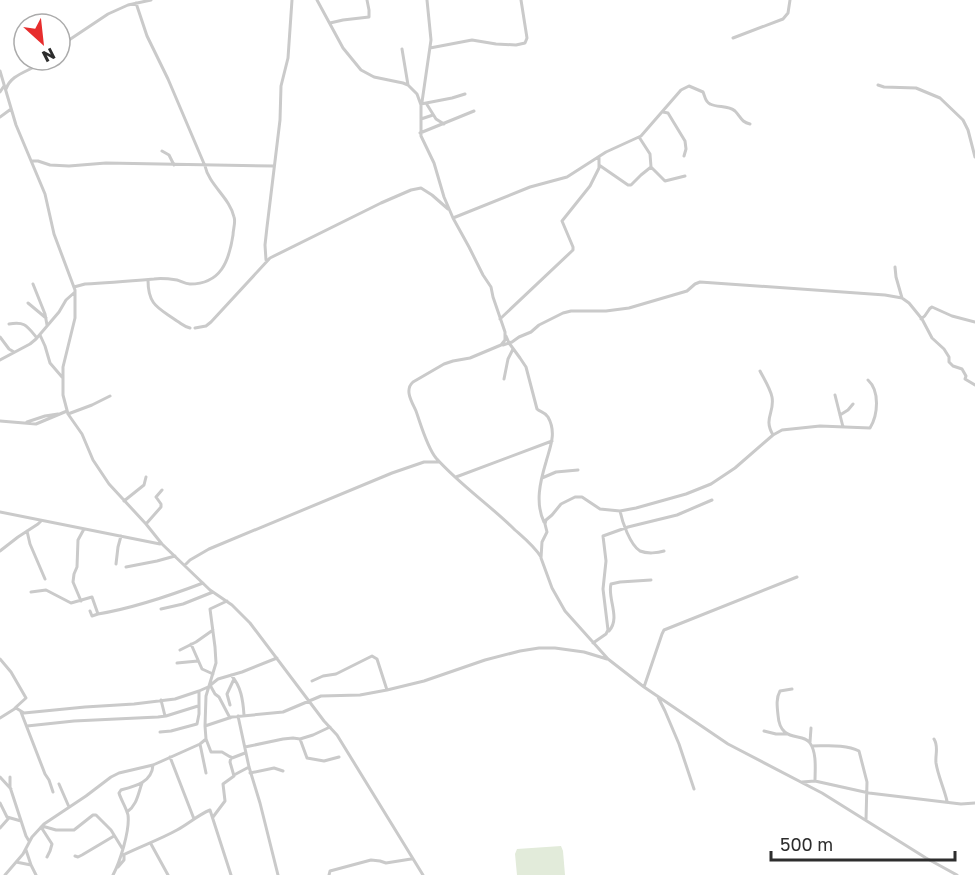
<svg xmlns="http://www.w3.org/2000/svg" width="975" height="875" viewBox="0 0 975 875" font-family="'Golos Text',sans-serif">
<rect width="100%" height="100%" fill="#fff"/>
<path fill="#e2ebda" d="M561,846l2,5 2,24h-48l-2,-21 2,-5z"/>
<g fill="none" stroke-linecap="round" stroke-linejoin="round">
<path stroke="#cacaca" stroke-width="3" d="M317,0l26,48 18,22 13,7 29,6 5,2 9,9 4,11v31l13,27 10,34 9,21 16,29 14,28 8,12 2,10 12,35v8l-4,5 -31,13 -17,3 -9,3 -31,18c-9,8 -1,20 3,29 5,14 11,36 20,47 24,27 54,47 79,72 9,8 19,16 26,27
M330,23l13,-3 26,-3v-7l-2,-10
M733,38l50,-19 5,-6 2,-13
M60,46l48,-32 20,-9 23,-5
M430,48l42,-8 24,4 20,1 9,-2 2,-5 -6,-38
M402,49l6,36
M0,71l16,54 29,69 9,40 21,56v28l-12,49v28l5,19 14,20 11,26 16,24 37,40 16,20 48,46 22,15 18,18 74,98 13,14 86,140
M878,85l6,2 32,1 24,10 23,22 5,10 7,27
M6,89c6,-17 26,-17 38,-29
M0,92l4,-6
M422,102l9,-62 -4,-40
M426,103l10,16 8,5
M421,104l31,-6 13,-4
M663,112l5,1 17,28 1,8 -2,7
M0,117l11,-8
M421,119l12,-4
M420,133l54,-22
M162,151l7,4 5,10
M32,161h6l12,4 19,1 37,-3 168,3
M599,165l29,20h3l10,-10 10,-8 -1,-13 -11,-17
M651,167l14,14 20,-5
M453,218l77,-31 37,-10 39,-25 35,-16 40,-46 8,-4 14,6c2,4 2,10 7,12 8,4 18,1 25,7 6,6 6,11 15,13
M266,260l-1,-15 2,-18 13,-107 1,-34 7,-28 4,-58
M895,267l1,10 6,21
M148,280c0,26 11,28 29,41 5,3 6,5 13,7
M33,284l12,30 2,11
M74,287l11,-3c23,-1 46,-3 69,-5 7,-1 16,0 23,1 4,1 8,4 13,4 31,0 39,-23 43,-49 0,-6 3,-13 1,-18 -4,-19 -25,-32 -29,-51l-37,-87 -21,-43 -11,-33
M28,303l18,15
M500,319l73,-69v-3l-11,-26 28,-35 9,-18v-11
M921,319c8,-5 6,-10 11,-12l20,9 23,6
M9,324c16,-3 18,2 28,14
M195,328l11,-2 5,-4 59,-64 111,-55 30,-13 10,-2 11,7 16,14
M40,335l5,11 5,17 12,14
M506,336l3,7 11,15 6,9 11,42c3,3 8,3 11,8 9,16 2,30 -2,45 -6,20 -11,41 -2,60
M0,337l9,12 5,3
M503,345l9,-3 7,-5 12,-5 8,-7 24,-12 8,-2h35l23,-3 58,-17 8,-7 5,-2 185,13 17,3 7,5 13,16 10,19 12,11 5,8v5l4,4 9,3 4,7 -1,3 10,6
M0,360l30,-16 6,-5 23,-27 7,-12 9,-8
M760,371c4,8 10,17 12,26 3,16 -9,21 1,38
M504,379l4,-20 5,-10
M868,380c12,11 10,35 2,48l-50,-2 -38,4 -9,5 -38,33 -24,16 -25,10 -50,14 -16,3 -20,-2 -18,-12h-7l-14,7 -9,11 -6,5 -1,4 2,8 -5,10 -1,16 11,30 13,23 43,48 36,28 84,57 94,49 104,65 31,17
M835,395l8,32
M68,414l24,-9 18,-9
M840,415l8,-5 5,-6
M0,421l36,3 31,-13
M27,422l18,-6 13,-2
M456,477l96,-36
M542,478l14,-6 22,-2
M124,501l20,-16 2,-8
M620,511c2,10 10,34 20,40 7,3 18,2 24,0
M0,512l160,32
M146,524l15,-17v-3l-5,-7 6,-7
M27,531l3,13 15,35
M0,551l18,-14 20,-13 3,-3
M116,564l2,-17 3,-11
M185,565l5,-5 19,-11 183,-76 32,-11h15
M126,567l31,-6 18,-5
M31,592l15,-2 25,13 21,-6 6,17c36,-6 71,-18 105,-31
M81,601l-8,-19 1,-8 3,-7 1,-27 6,-11
M161,609l22,-5 30,-12
M90,611l2,5 6,-2
M609,631c12,-13 -2,-33 2,-47l9,-2 31,-2
M593,643l13,-9 2,-4 -5,-41 3,-28 -3,-25 25,-9 49,-12 35,-15
M191,644l11,25 11,5
M180,650l16,-8 17,-12
M0,659l11,13 15,26 -11,10
M177,663l21,-2
M231,675c10,11 12,25 13,40
M312,681l11,-5 13,-2 36,-18 5,3 10,31
M210,685l5,9 4,3 11,21
M644,687l18,-53 2,-4 133,-53
M792,689l-12,2c-4,7 -3,15 -2,24 2,29 25,17 32,28 7,10 5,27 5,38
M658,697l7,14 14,33 15,45
M161,700l4,16
M230,705l-3,-11 7,-15
M21,712l24,62 4,6 4,12
M238,716l11,51 11,36 18,72
M0,718l16,-10 8,5 61,-6 49,-3 41,-5 24,-8 9,-4 10,-8 24,-7 35,-14
M27,726l47,-5 84,-4 8,-1 32,-10
M205,726l1,-30 10,-33 -1,-16 -5,-38 17,-8
M764,731l12,3h10
M160,732l11,-1 26,-7 2,-10v-23
M206,739l5,13h11l10,6 13,-5
M300,739l7,19 17,3 15,-4
M934,739c5,8 1,15 2,24 2,13 8,25 11,38
M810,742l1,-14
M200,744l6,29
M812,746c15,0 34,-2 47,5l8,31 -1,38
M245,747l38,-8 10,-1 7,1 13,-4 17,-8
M170,757l24,62
M250,773l24,-5 9,3
M234,775l15,-8
M0,777l11,12
M10,777v10l16,49 3,5
M802,782l13,-1 54,12 92,11 14,-1
M59,784l10,23
M0,803l7,14 14,4
M127,812c10,-7 11,-18 15,-29
M213,817l12,-16 -2,-17 11,-8 -4,-14 1,-5
M42,826l14,4h18l19,-15h3l15,15 11,18
M41,827l11,17 -2,7 -3,6
M0,828l8,-9
M151,844l17,31
M26,850l5,15
M123,855c18,-9 36,-15 54,-25 11,-6 21,-15 33,-20l21,65
M75,856l3,1 4,-2 32,-19
M16,862l15,3 5,10
M118,867l6,-7v-5
M5,875l18,-21 9,-17 12,-13 42,-28 25,-19 8,-4 34,-8 47,-21 6,-5 -1,-13 27,-9 51,-5 38,-16 39,-1 27,-5 37,-9 61,-21 35,-9 19,-3h16l29,4 23,7
M113,875c7,-13 17,-45 15,-60 -2,-8 -7,-15 -9,-22l2,-3c15,-4 31,-8 32,-25
M329,875l1,-4 41,-11 9,1 6,2 25,-4"/>
</g>
<g transform="translate(42 42) rotate(153)"><circle r="28" fill="#ffffff" stroke="#ababab" stroke-width="1.5"/>
<path d="M0-4.5L10 22L0 15L-10 22Z" fill="#e72d2d"/>
<text y="-9" font-size="16" font-weight="bold" text-anchor="middle" fill="#2d2d2d">N</text>
</g>
<path d="M771 851v9h184v-9" fill="none" stroke="#2d2d2d" stroke-width="3"/>
<text x="780" y="851" font-size="18" fill="#2d2d2d" stroke="#ffffff" stroke-width="4.5" paint-order="stroke">500 m</text>
</svg>
